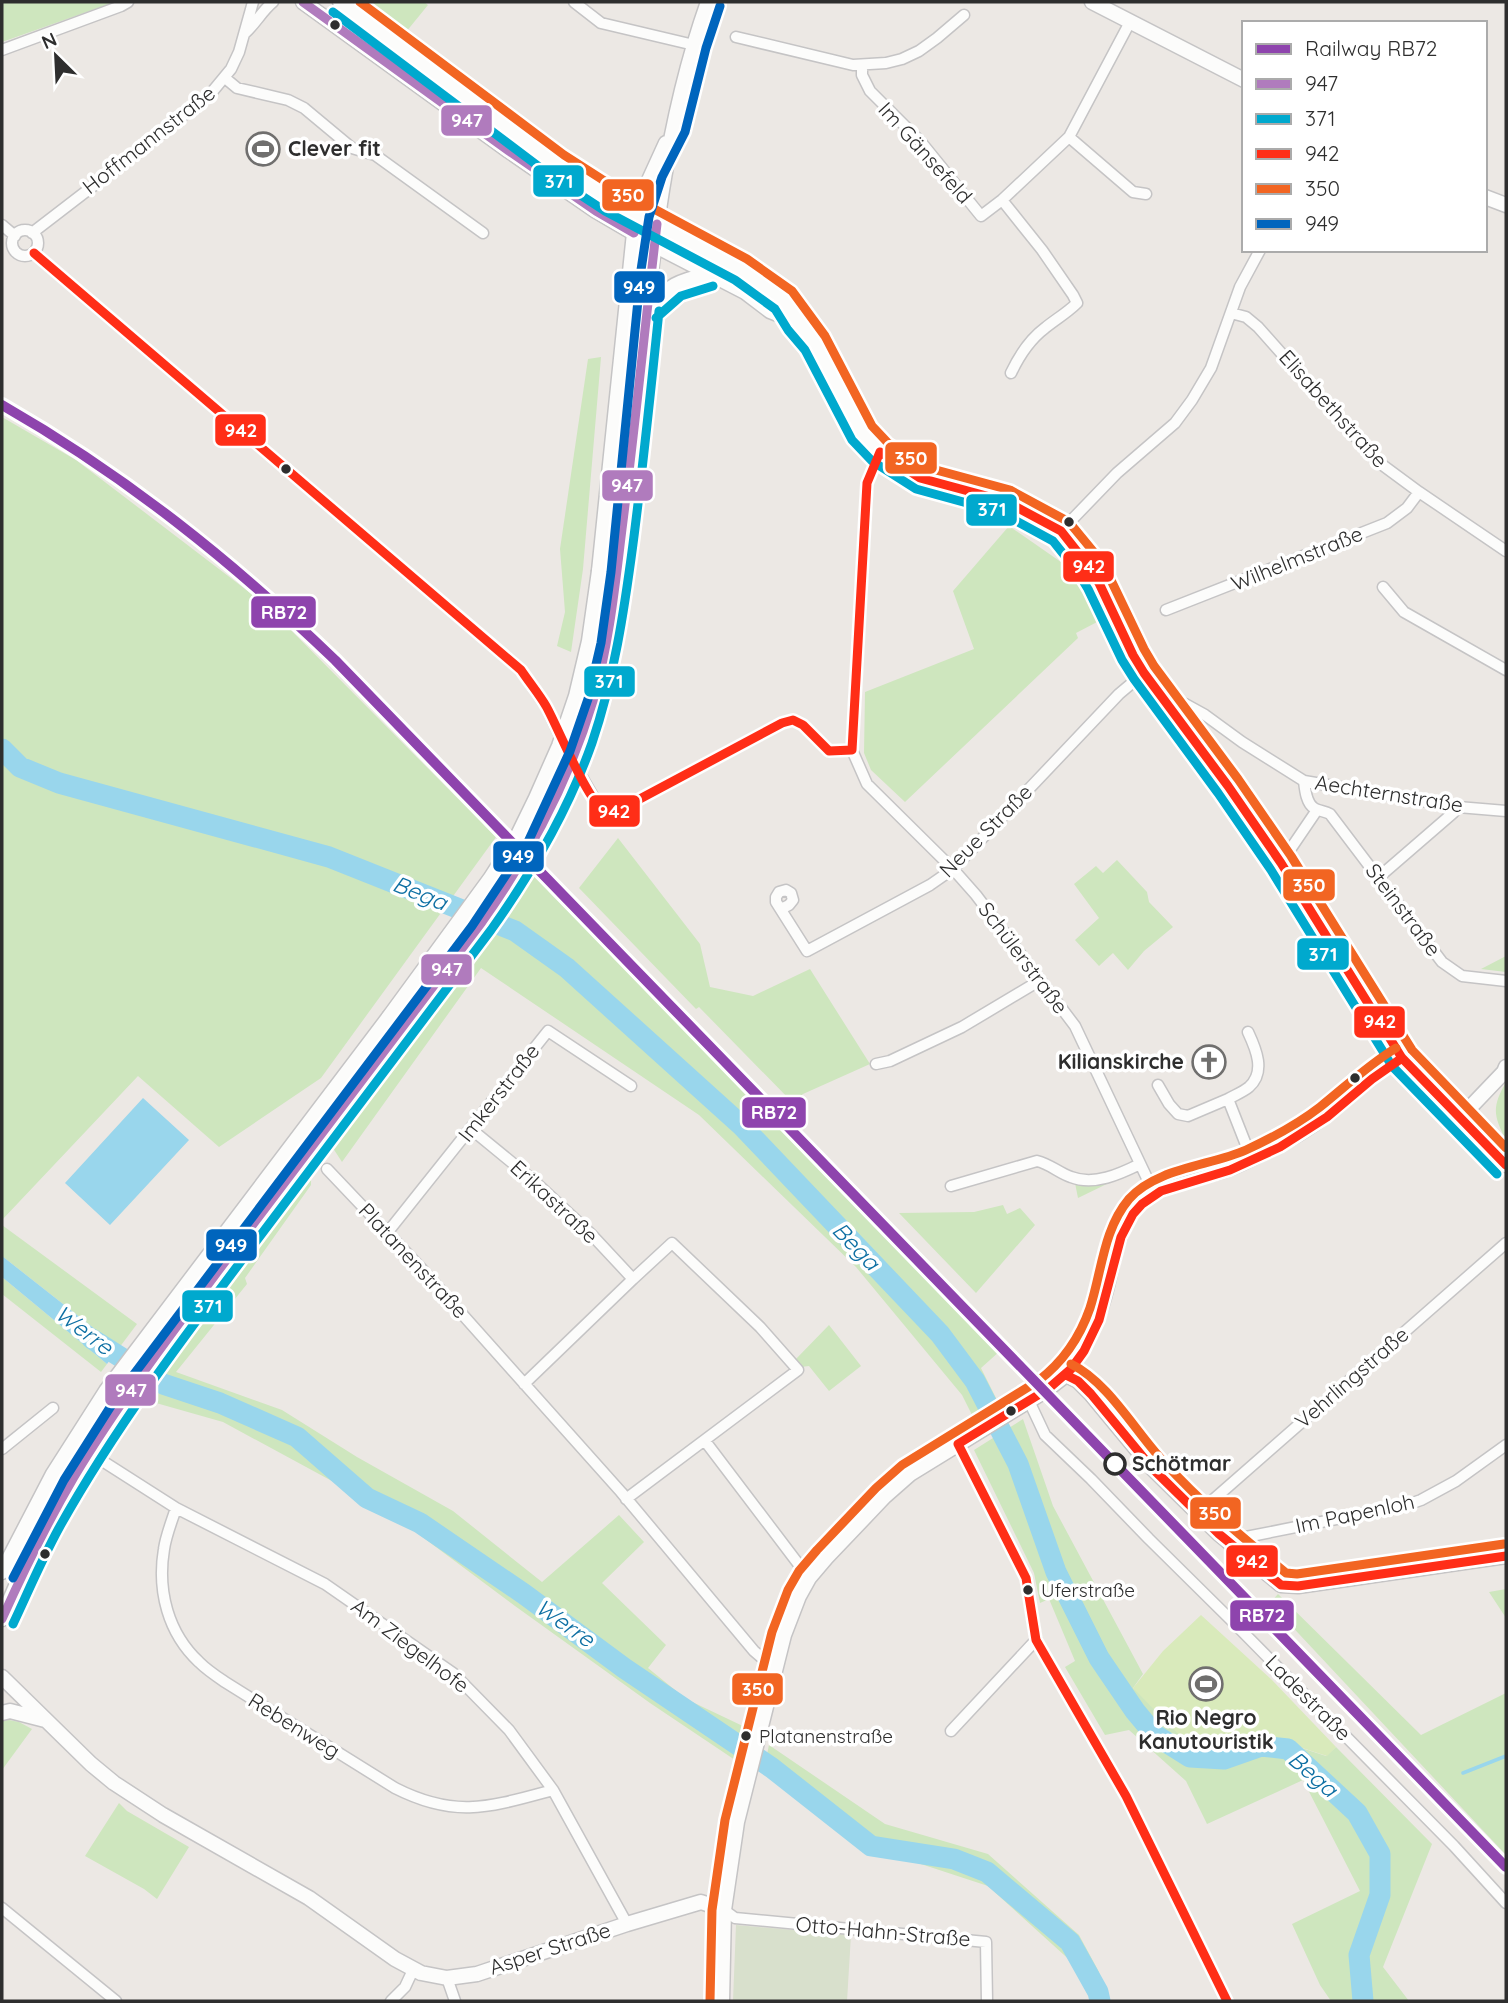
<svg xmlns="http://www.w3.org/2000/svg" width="1508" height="2003" viewBox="0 0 1508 2003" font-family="Quicksand,sans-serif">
<rect width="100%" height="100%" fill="#ece8e4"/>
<path fill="#cee6be" d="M2,2h113l-113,40z
M361,2h63l4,3 -22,27 -23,-13z
M601,357l-18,212 -12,83 -14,-6 8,-34 -5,-63 28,-190z
M2,417l74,43 189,144 231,233 -175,241 -102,69 -81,-71 -136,144z
M1009,526l62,43 28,52 -23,12 2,5 -173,164 -34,-32 -7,-17 1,-61 109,-43 -21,-58z
M618,838l82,106 10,43 43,9 57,-27 60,95 -67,30 -11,8 -93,-95 -3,2 -117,-121z
M1117,860l30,32 2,10 24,25 -29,24 -16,19 -15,-17 -14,13 -24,-26 24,-22 -25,-34 22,-18 7,7z
M528,870l472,481 -19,17 18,36 -25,15 -12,-24 -106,-128 -157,-152 -218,-147 -139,194 -13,-20 152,-203z
M1506,956v16l-25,-3z
M1506,1082v58c-13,-25 -14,-33 0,-58z
M311,1168v17l-66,93 2,6 -71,88 106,38 75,47 96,54 89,71 77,-67 25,27 -42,41 64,62 -18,23 38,31 61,29 -9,34 -88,-59 -135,-97 -126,-94 -166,-90 -74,-21 -9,-6 41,-57z
M1115,1180l-37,18 -3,-15z
M1003,1205l4,9 13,-6 15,17 -59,68 -77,-80 75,-1z
M2,1225l135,99 -18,24 -117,-92z
M2,1277l105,87 -6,8 -99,-78z
M829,1325l32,41 -32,25 -20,-25 -8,1 -6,-7z
M1023,1419l30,87 90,168 -10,14 90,60 42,-12 61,20 10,-9 96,97 -49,123 26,34h-78l-11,-16 -28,-61 68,-33 -57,-111 -96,44 -21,-43 -57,-51 -24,5 -40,-68 10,-6 -26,-62 -9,4 -6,-30 -60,-123z
M1506,1589v29l-17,-26z
M1278,1594l143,141 85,-42v162l-236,-252z
M9,1720l10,2 13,7 -30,41v-49z
M769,1745l116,79 103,30 91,81 20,37 7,29h-16l-3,-12 -13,-25 -86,-78 -119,-39 -66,-48 -40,-26z
M119,1803l8,8 62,36 -32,52 -13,-10 -59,-33z"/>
<path fill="#d8e0cc" d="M736,1925l115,10 -4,66h-114z"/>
<path fill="#d9eabb" d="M1201,1615l71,65 64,67 -9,9 -62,-20 -42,12 -32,-1 -58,-59 30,-37z"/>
<path fill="#99d6ec" d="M143,1098l46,42 -79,85 -45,-42z
M2,1256l117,92 -12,16 -105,-87z"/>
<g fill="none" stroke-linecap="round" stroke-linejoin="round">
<path stroke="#99d6ec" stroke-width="3.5" d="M1463,1773l43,-17"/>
<path stroke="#99d6ec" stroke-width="21" d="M2,749l18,18 39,16 270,74 186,74 52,37 175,158 198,208 35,47 43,83 38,108 43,86 36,53 20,24 35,22 34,2 37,-13 27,3 69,64 23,41v41l-21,60 4,46
M92,1339l71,45 57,19 77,34 70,61 53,25 104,71 100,74 148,100 99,78 83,13 33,13 83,70 28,50 2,9"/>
<defs>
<path id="street" d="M574,2l27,21 93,22
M245,33c11,-10 17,-22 28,-31
M736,37l117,28 33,-2 16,-4 17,-8 18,-13 27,-23
M2,50l119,-44 7,-4
M862,65v10l8,16 51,51 60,74 21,-16 67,-63 61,-115
M225,78l12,10 51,12 16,8 48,40 23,7 108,78
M1069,137l64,55 13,2
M1002,200l40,50 31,45 4,8c-10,10 -21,16 -32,25 -16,12 -26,28 -34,45
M2,225l13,11
M12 243a13 13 0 1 1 26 0a13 13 0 1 1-26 0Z
M32,233l130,-100 50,-41 19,-23 8,-17 14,-50
M34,253l487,417 25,36 21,45 27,47 9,12 8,2 10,-3 161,-86 11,-3 10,5 26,26 23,-1
M1231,313l15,4 12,10 119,134 42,31 87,59
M880,452l-13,31 -15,267 15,34 86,85 23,26 99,131 79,167
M1061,531l56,-58 58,-50 17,-23 19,-32 29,-81 20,-37
M1383,587l21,25 102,58
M1166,610l221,-87 20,-15 12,-16
M1169,708l6,-5 10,1 20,11 37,27 62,39 154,26 48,4
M1304,781c1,8 2,22 10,27 4,3 11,3 16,6l112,148 20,14 44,5
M1281,863l36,-53
M1379,877l74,-64 5,-6
M781,909l8,-4 4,-5 -2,-7 -5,-3 -7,2 -3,5v5l31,49 123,-66 23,-16 166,-175 25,-21
M876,1064l14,-3 72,-34 77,-46
M1158,1085l11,19 9,10 10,2 40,-17 24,61
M1228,1099c7,-4 15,-7 21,-12 17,-15 7,-38 -1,-55
M471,1129l61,50 59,55 42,45 -109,105
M327,1169l94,99 200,224 133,159 21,18
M951,1186l86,-25c13,3 22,12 34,16 23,9 49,-3 69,-13
M387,1233l161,-202 83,55
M1066,1375c15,-23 30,-45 38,-71 11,-33 11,-71 36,-99 22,-24 59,-24 88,-34 9,-3 17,-7 25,-11 26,-12 51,-25 74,-43 27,-21 44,-41 75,-59
M1029,1401l16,34 46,44 58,60 82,81 223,226 52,57
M705,1441l104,137
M958,1444l68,134 10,62 90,156 101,205
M2,1449l51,-41
M104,1462l72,46 149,76 128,89 56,57 44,60 74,134
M626,1499l172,-129 -38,-43 -88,-84 -39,36
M176,1508c-4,13 -10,27 -12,41 -7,42 4,84 35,113 8,8 17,14 26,20l170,106c61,31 95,19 158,2
M1198,1513l308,-270
M1235,1546l11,-9 161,-32 14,-5 35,-19 50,-36
M951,1731l85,-91
M2,1908l114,93
M724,1910l11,8 251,24 1,59
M447,1978l8,23
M391,2001l14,-14 8,-17"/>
<path id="secondary" d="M303,2l206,149 87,60 58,34 91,47 25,19 28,11
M340,2l217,163 54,35 130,70 43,30 14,22 17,21 47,90 18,19 40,26 85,23 56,30 26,33 12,19 34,72 11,18 84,113 53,77 121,195 104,107
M1092,2l152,78
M1485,197l21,8
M647,310c22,-25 31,-29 63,-36
M599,571l35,-338 11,-44 21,-46
M617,573c30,-190 26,-388 91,-571
M1460,1118l44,-46 2,-5
M2,1572l51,-98 53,-83 283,-374
M2,1619c52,-130 138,-245 222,-355 59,-79 119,-158 178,-238
M2,1677l89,87 23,19 49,32 146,83 86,61 26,14 26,5 30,-4 150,-50 74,-22 23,8
M2,1713l8,-2 35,9
M722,2001l2,-91 13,-88 47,-187 15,-39 10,-18 17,-20 59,-62 25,-22 135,-83 21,-16 12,6 13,13 62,75 66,65 62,51 17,1 208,-30"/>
</defs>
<use href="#street" stroke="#c5c4c5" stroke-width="13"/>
<use href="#secondary" stroke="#c5c4c5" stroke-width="17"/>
<use href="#street" stroke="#fcfcfb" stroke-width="10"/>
<use href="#secondary" stroke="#fcfcfb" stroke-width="14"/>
<defs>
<path id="secondary-bridge" d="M389,1017l101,-138 27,-42 19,-39 23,-52 17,-50 13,-55 10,-70
M402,1026c53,-68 109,-136 148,-214 38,-76 55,-156 67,-239"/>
</defs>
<use href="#secondary-bridge" stroke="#c5c4c5" stroke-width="17" stroke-linecap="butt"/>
<use href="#secondary-bridge" stroke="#fcfcfb" stroke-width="14"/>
<defs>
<path id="bus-1" d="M303,2l206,149 87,60 38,22
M2,1619c22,-49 45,-96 72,-142 50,-83 110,-160 168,-238 80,-106 161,-211 240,-317 49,-69 87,-141 111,-221 16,-56 22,-115 29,-172 13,-102 23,-203 35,-305"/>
<path id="bus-2" d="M333,12l217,163 55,36 130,69 40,29 13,21 17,20 47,90 20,21 44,28 84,23 53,29 24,30 11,18 34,71 12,19 84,114 53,77 121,196 105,108
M656,318l25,-22 32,-10
M13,1624c15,-32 29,-65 46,-96 55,-99 124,-190 192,-280 80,-107 161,-212 240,-318 42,-59 77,-119 101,-187 22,-65 32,-131 41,-199 10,-77 18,-155 26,-233"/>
<path id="bus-3" d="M34,253l487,417c8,12 18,24 25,36 11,19 42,97 59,105 6,2 11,0 16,-2l161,-86 11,-3 10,5 26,26 23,-1
M880,452l40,26 85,23 56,30 26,33 12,19 34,72 11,18 84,113 53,77 121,195 104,107
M852,750l15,-267 13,-31
M1066,1375l12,6 13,13 62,75 66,65 62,51 17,1 208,-30
M958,1444l68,134 10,62 90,156 101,205
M958,1444l90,-55 23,-20 13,-18 15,-31 22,-83 12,-23 9,-10 19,-13 69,-21 50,-23 47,-30 45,-38 30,-21"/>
<path id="bus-4" d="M360,2l204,153 53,34 130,70 45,32 33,45 47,90 16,17 37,24 85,23 59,32 28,34 12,20 35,73 10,17 84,113 53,77 121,194 94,98
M1071,1364c37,18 64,67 92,97 37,41 80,77 123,112l11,1 207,-30
M710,2001l2,-91 13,-90 47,-188 16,-42 11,-19 18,-21 59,-62 26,-23 136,-84c25,-19 42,-44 52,-73 12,-37 13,-78 39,-109 27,-31 81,-33 117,-49 26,-12 52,-26 74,-43 25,-20 48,-42 76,-59"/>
<path id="bus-5" d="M13,1578l51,-98 52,-82 356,-472 56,-84 42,-91 18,-52 13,-56 10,-71 30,-302 8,-53 13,-40 23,-45 21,-84 14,-42"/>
</defs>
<use href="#bus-1" stroke="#fff" stroke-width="14"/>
<use href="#bus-2" stroke="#fff" stroke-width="14"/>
<use href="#bus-3" stroke="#fff" stroke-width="14"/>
<use href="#bus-4" stroke="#fff" stroke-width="14"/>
<use href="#bus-5" stroke="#fff" stroke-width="14"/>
<use href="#bus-1" stroke="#b07bbd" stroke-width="9"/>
<use href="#bus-2" stroke="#00a9ce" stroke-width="9"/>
<use href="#bus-3" stroke="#ff2e17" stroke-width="9"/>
<use href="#bus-4" stroke="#f26522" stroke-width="9"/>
<use href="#bus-5" stroke="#0065bd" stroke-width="9"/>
<defs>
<path id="rail-1" d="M2,405c124,71 230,156 333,255l1171,1207"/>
</defs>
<use href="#rail-1" stroke="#fff" stroke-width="16"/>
<use href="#rail-1" stroke="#8e44ad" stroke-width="10"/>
</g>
<defs>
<symbol id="stadium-ring" viewBox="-11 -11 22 22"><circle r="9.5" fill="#fff" stroke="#706f6e" stroke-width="1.5"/><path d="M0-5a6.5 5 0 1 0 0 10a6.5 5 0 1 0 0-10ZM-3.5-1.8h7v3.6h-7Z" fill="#706f6e"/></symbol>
<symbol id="church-ring" viewBox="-11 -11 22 22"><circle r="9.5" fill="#fff" stroke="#706f6e" stroke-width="1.5"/><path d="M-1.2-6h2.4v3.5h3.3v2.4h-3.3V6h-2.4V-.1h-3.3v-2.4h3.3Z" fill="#706f6e"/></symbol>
</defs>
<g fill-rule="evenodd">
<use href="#stadium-ring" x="244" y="130" width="38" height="38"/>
<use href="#church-ring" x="1190" y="1043" width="38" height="38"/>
<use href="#stadium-ring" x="1187" y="1665" width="38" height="38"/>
</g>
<g fill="#2e2e2e" stroke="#fff" stroke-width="2.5">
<circle cx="335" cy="25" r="6"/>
<circle cx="286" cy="469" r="6"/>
<circle cx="1069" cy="522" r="6"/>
<circle cx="1355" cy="1078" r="6"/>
<circle cx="1011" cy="1411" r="6"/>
<circle cx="45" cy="1554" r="6"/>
<circle cx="1028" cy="1590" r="6"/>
<circle cx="746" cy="1736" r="6"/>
</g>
<circle fill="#fff" stroke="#2e2e2e" stroke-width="3.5" cx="1115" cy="1464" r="10"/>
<g text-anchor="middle" stroke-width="7" stroke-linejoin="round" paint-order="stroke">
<g font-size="19" fill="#2e2e2e" stroke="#fff" text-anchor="start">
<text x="1041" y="1597">Uferstraße</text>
<text x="759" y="1743">Platanenstraße</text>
</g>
<g font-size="21" fill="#2e2e2e" stroke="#fff">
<text transform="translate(149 140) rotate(-38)" y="7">Hoffmannstraße</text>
<text transform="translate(925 153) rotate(48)" y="7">Im Gänsefeld</text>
<text transform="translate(1333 409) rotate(48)" y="7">Elisabethstraße</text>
<text transform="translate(1297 559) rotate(-22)" y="7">Wilhelmstraße</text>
<text transform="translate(1389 794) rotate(9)" y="7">Aechternstraße</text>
<text transform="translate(986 831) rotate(-45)" y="7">Neue Straße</text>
<text transform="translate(1403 910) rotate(53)" y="7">Steinstraße</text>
<text transform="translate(1023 958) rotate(53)" y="7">Schülerstraße</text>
<text transform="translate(499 1093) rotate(-52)" y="7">Imkerstraße</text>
<text transform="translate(554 1202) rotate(43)" y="7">Erikastraße</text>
<text transform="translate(413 1261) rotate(47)" y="7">Platanenstraße</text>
<text transform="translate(1352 1378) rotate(-41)" y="7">Vehrlingstraße</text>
<text transform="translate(1355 1514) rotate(-12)" y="7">Im Papenloh</text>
<text transform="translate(410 1646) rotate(37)" y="7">Am Ziegelhofe</text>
<text transform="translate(1308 1698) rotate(45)" y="7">Ladestraße</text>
<text transform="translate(294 1726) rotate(32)" y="7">Rebenweg</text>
<text transform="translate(883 1932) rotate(5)" y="7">Otto-Hahn-Straße</text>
<text transform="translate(550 1949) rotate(-18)" y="7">Asper Straße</text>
</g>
<g font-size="21" font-weight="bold" fill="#2e2e2e" stroke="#fff" text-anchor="start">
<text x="288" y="156">Clever fit</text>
<text x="1184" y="1069" text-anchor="end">Kilianskirche</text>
<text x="1206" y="1725" text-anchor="middle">Rio Negro<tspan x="1206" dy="24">Kanutouristik</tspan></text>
</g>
<g font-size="21" font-weight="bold" fill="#2e2e2e" stroke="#fff" text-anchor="start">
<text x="1132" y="1471">Schötmar</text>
</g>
<g font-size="23" font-style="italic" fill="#0d6fa3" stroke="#fff">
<text transform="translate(420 893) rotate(22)" y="8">Bega</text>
<text transform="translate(856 1246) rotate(46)" y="8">Bega</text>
<text transform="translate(84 1330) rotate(37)" y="8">Werre</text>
<text transform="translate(565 1623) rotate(35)" y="8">Werre</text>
<text transform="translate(1313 1774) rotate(41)" y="8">Bega</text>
</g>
</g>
<g stroke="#fff" stroke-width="2.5">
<rect x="440" y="104" width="53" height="33" rx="7" fill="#b07bbd"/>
<rect x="532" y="164" width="53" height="34" rx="7" fill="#00a9ce"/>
<rect x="601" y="178" width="54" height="34" rx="7" fill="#f26522"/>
<rect x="613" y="270" width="53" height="34" rx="7" fill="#0065bd"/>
<rect x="214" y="413" width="53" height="34" rx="7" fill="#ff2e17"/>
<rect x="884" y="441" width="54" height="34" rx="7" fill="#f26522"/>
<rect x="601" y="469" width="53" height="33" rx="7" fill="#b07bbd"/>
<rect x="965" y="493" width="53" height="34" rx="7" fill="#00a9ce"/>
<rect x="1062" y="550" width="53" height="33" rx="7" fill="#ff2e17"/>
<rect x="250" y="595" width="67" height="34" rx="7" fill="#8e44ad"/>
<rect x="583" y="665" width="53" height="33" rx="7" fill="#00a9ce"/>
<rect x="588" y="794" width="53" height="34" rx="7" fill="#ff2e17"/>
<rect x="492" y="840" width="53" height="33" rx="7" fill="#0065bd"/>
<rect x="1282" y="868" width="54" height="34" rx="7" fill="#f26522"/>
<rect x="1296" y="937" width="54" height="34" rx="7" fill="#00a9ce"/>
<rect x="420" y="953" width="53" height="33" rx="7" fill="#b07bbd"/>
<rect x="1353" y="1005" width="53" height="34" rx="7" fill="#ff2e17"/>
<rect x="741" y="1096" width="66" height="33" rx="7" fill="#8e44ad"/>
<rect x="205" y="1228" width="53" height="34" rx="7" fill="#0065bd"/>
<rect x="181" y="1289" width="53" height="34" rx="7" fill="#00a9ce"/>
<rect x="104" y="1373" width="53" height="34" rx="7" fill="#b07bbd"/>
<rect x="1189" y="1496" width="53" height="34" rx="7" fill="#f26522"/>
<rect x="1225" y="1544" width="54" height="34" rx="7" fill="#ff2e17"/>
<rect x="1229" y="1599" width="66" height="33" rx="7" fill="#8e44ad"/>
<rect x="731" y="1672" width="53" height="34" rx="7" fill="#f26522"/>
</g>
<g font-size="19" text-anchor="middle" font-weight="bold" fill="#fff">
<text x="467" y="127">947</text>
<text x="559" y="188">371</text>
<text x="628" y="202">350</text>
<text x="639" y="294">949</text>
<text x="241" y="437">942</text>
<text x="911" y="465">350</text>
<text x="627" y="492">947</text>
<text x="992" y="516">371</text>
<text x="1089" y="573">942</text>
<text x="284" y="619">RB72</text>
<text x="609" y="688">371</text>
<text x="614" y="818">942</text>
<text x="518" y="863">949</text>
<text x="1309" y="892">350</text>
<text x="1323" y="961">371</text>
<text x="447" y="976">947</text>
<text x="1380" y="1028">942</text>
<text x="774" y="1119">RB72</text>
<text x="231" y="1252">949</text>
<text x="208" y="1313">371</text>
<text x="131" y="1397">947</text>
<text x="1215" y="1520">350</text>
<text x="1252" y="1568">942</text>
<text x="1262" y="1622">RB72</text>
<text x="758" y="1696">350</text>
</g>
<rect width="1508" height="2003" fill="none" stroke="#2e2e2e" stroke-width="7"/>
<rect x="1242" y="21" width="245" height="231" fill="#ffffff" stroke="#ababab" stroke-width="2"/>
<rect x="1256" y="44" width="35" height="10" fill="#8e44ad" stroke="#ababab" stroke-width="2"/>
<text x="1305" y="56" font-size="21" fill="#2e2e2e">Railway RB72</text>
<rect x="1256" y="79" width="35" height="10" fill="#b07bbd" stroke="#ababab" stroke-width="2"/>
<text x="1305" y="91" font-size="21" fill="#2e2e2e">947</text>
<rect x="1256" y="114" width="35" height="10" fill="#00a9ce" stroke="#ababab" stroke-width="2"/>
<text x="1305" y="126" font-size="21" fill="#2e2e2e">371</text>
<rect x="1256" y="149" width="35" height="10" fill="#ff2e17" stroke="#ababab" stroke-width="2"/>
<text x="1305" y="161" font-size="21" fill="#2e2e2e">942</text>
<rect x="1256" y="184" width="35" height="10" fill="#f26522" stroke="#ababab" stroke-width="2"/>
<text x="1305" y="196" font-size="21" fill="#2e2e2e">350</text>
<rect x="1256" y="219" width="35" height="10" fill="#0065bd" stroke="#ababab" stroke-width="2"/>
<text x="1305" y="231" font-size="21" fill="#2e2e2e">949</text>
<g transform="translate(56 56) rotate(336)" stroke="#ffffff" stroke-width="5" paint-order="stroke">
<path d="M0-5L12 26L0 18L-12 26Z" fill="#2e2e2e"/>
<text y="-10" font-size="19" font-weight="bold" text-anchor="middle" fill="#2e2e2e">N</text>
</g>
</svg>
